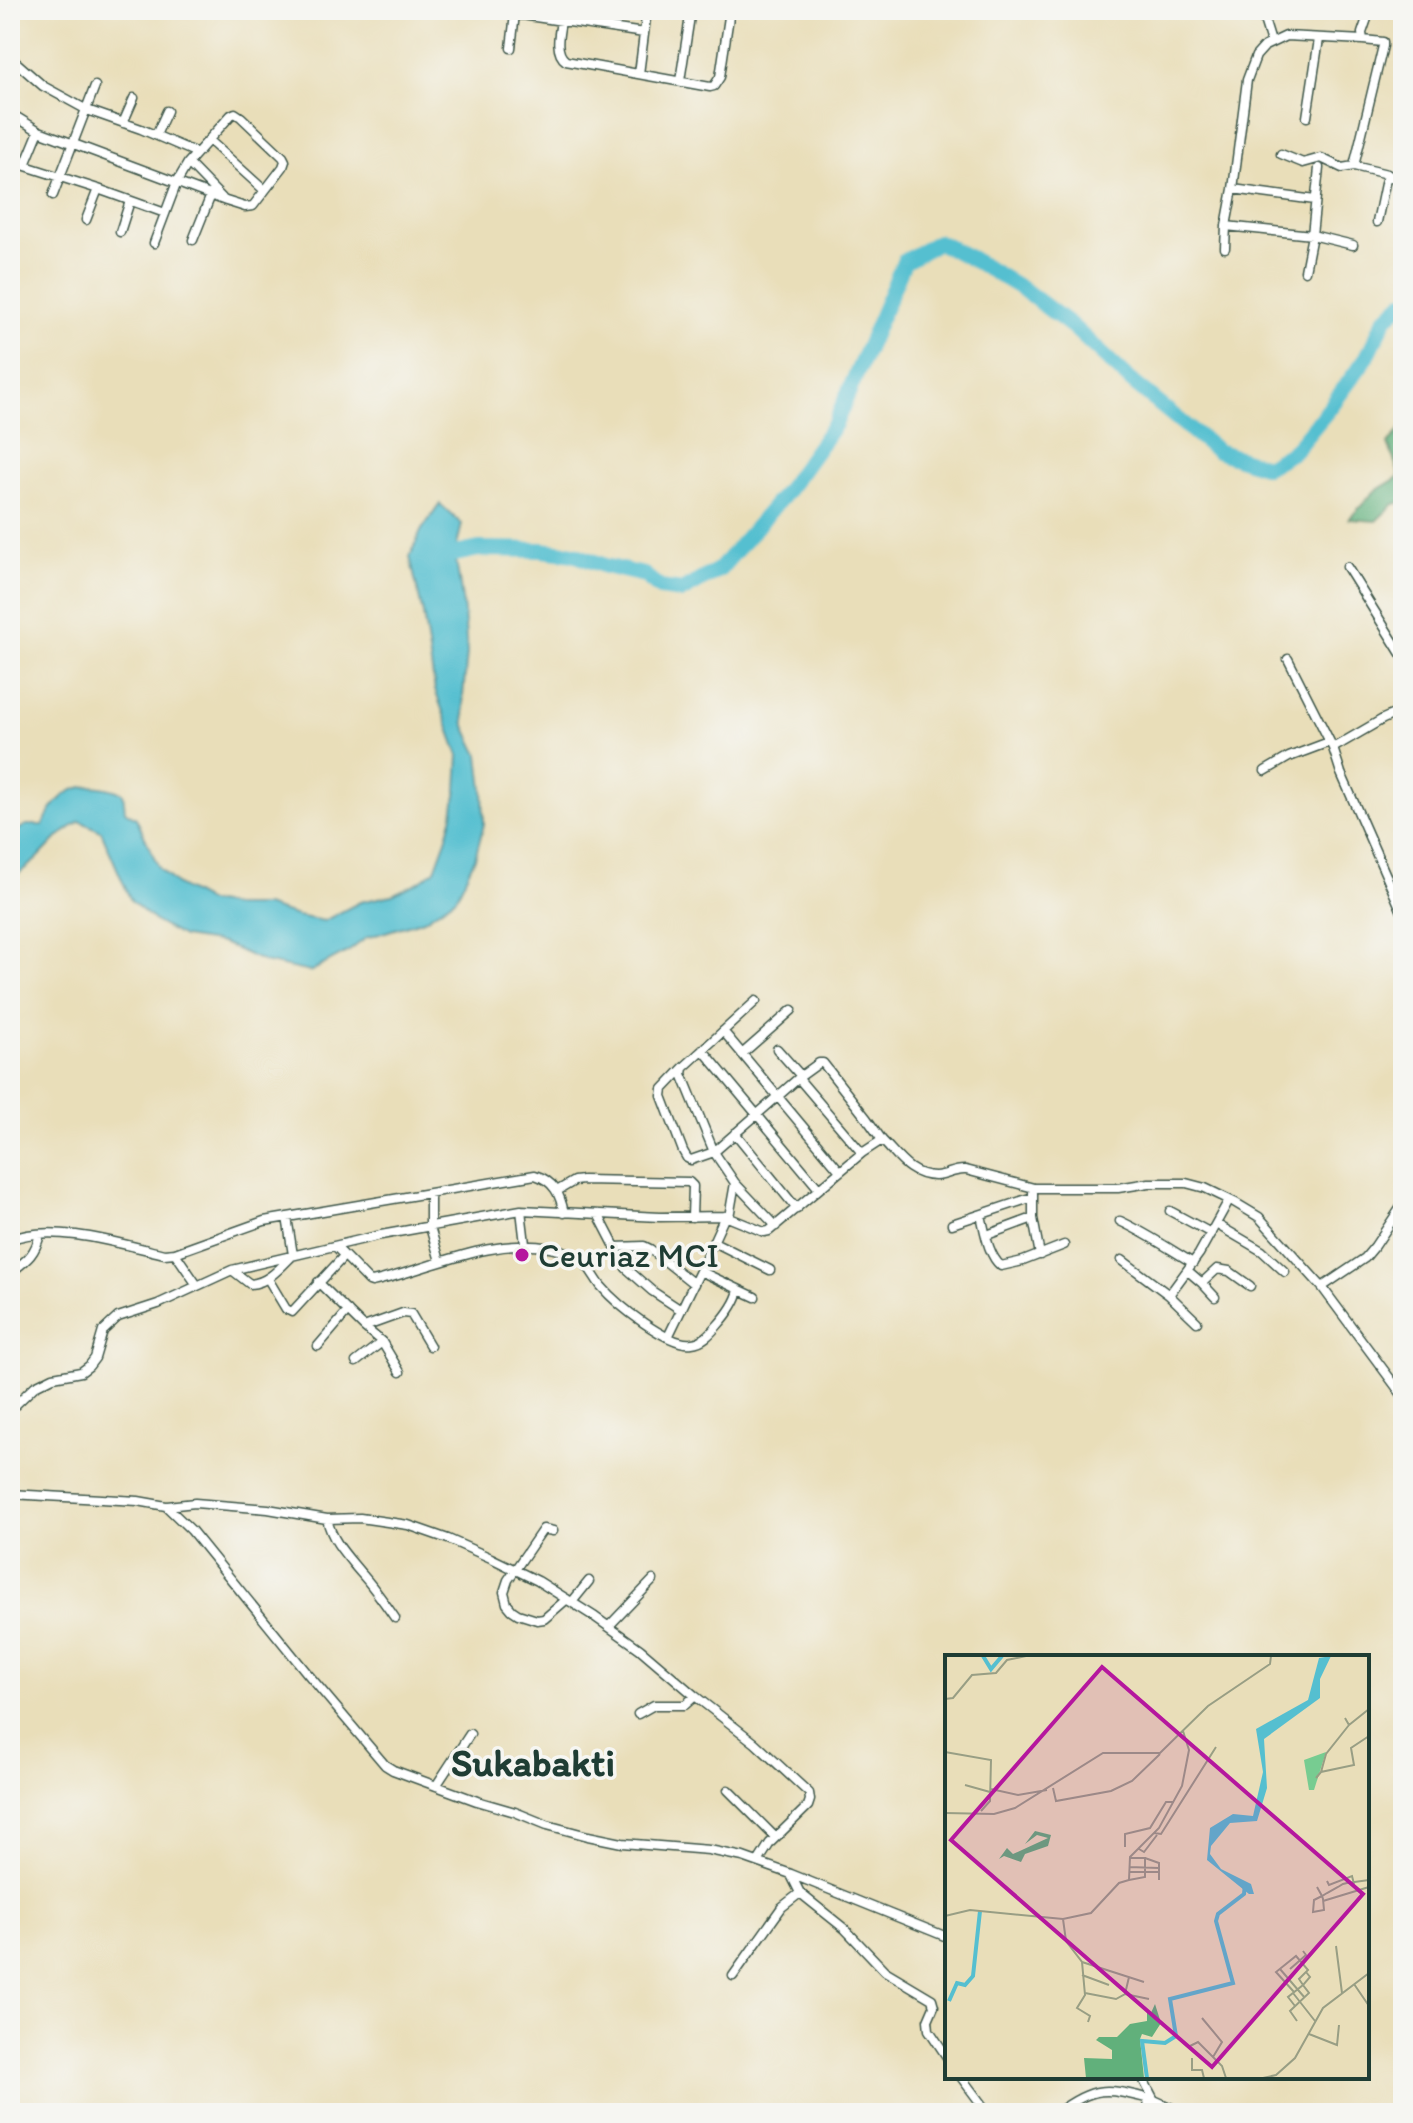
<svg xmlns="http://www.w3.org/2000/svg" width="1413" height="2123" viewBox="0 0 1413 2123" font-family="Itim,sans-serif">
<rect width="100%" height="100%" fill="#f6f6f2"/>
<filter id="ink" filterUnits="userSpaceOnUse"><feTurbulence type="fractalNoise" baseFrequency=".0125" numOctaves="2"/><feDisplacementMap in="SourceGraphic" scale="16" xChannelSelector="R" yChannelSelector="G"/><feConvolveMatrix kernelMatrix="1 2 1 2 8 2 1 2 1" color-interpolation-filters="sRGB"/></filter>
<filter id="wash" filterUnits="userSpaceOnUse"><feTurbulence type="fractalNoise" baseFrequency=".006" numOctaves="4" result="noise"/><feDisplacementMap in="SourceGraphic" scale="32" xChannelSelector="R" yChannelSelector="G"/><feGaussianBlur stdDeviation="1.8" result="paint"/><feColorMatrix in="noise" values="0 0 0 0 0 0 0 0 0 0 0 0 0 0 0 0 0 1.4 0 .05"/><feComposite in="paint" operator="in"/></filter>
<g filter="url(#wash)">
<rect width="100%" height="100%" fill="#e9deb9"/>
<path fill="#61b07b" stroke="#407658" stroke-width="2" d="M1403,426v76l-9,2 -18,17 -27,-2 25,-27 26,-16 -12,-32z"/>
<path fill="#55bfd0" stroke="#3a7e82" stroke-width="2" d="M440,504l22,20 -7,30 9,58 3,41 -4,43 2,30 14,29 4,34 1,35 -9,34 -19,40 -32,22 -58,18 -17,13 -39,21 -46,-10 -41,-19 -40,-6 -27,-15 -25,-21 -30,-70 -21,-10 -21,15 -23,24 -26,20v-45l16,-10h17c17,-38 42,-47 80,-32l2,18 11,7 23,50 18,17 31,17 25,4h32l32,10 27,5 36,-19 32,-7 27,-13 16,-12 11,-30 7,-25 4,-26 2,-33 -24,-66 -12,-76 -13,-57 11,-26z"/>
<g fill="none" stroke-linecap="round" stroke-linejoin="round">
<path stroke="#55bfd0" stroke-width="16" d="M439,565l2,-8 38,-8 63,1 32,4 31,12 39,9 16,13 22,3 38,-22 66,-77 49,-68 69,-162 34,-20 34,17 52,31 49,37 58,54 86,70 49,16 28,-16 35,-42 38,-52 18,-38 18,-17"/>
</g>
</g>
<g filter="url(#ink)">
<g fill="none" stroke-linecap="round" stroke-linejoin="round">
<defs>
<path id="minor" d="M563,10c-2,16 -11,41 3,51l144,26 4,-1 6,-9 10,-67
M1261,10l10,32
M1370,10l-8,23 1,7 20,2v4l-29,120 33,8 16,10
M511,48l4,-34 129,19
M10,57l33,29 44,24 54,19 56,24
M639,74l8,-64
M680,81l11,-71
M10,113l29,18 187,70 19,6 8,-1 30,-39 2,-6 -2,-4 -42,-40 -6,-4 -4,2 -43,48 -11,19 -23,61
M1307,117l12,-78
M123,123l11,-25
M156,135l11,-24
M209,140l55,50
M1281,154l22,9 18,-5 21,10 12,-2
M10,161l88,28 -12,31
M188,163l34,35
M25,165l14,-34
M98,189l67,24
M1233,189l82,11
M53,195l42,-109
M1377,222l10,-48
M1226,226l86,9 41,10
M120,232l10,-31
M193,240l18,-45
M1225,248l1,-22 7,-37 14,-109 9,-24 9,-10 21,-10 77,4
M1305,271l7,-36 7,-67
M1347,567l56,90
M1288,659l45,89 8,25 62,141
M1333,748l50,-29 20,-9
M1265,771l24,-14 40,-15
M723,1031l117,140
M777,1049l24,27
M703,1050l116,139
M742,1054l50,-44
M683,1068l-20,21 -1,7 21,55 4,7 4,2 23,-8 -32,-78 1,-6 73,-67
M799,1079l63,74
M735,1133l62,76
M557,1191l17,-10 9,-1 106,2 4,4 -1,31
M430,1193v34l10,34
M1033,1193v25l7,37
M521,1210l4,34
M1170,1211l41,22
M598,1214l28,54 26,23 29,19
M981,1215c4,16 7,40 20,51l22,-5 41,-16
M725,1216l-25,55 55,26
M729,1217l6,-34
M1120,1221c26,12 48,27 73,42
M952,1224l81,-27
M1216,1224l46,27 23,21
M776,1226l-41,-43 -21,-31 87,-76 18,-13h4l44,56 15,21
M987,1235l46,-17
M10,1240c41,-18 112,4 154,14l11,-1 89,-32 271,-46c19,6 25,19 29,38
M714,1242l56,28
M335,1246l34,35 3,1c59,-13 117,-45 178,-34 10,2 21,4 29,10 10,7 15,19 22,28 15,18 68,61 91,57 11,-1 18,-9 25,-17 9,-10 19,-22 22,-36
M615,1247l29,-1 6,3 44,35
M175,1253l22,32
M1122,1260l47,35 28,27
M232,1270l18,14c18,-1 31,-17 43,-29l-6,-38
M1188,1271l14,12 15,-14 12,2 21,15
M10,1273c17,-13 25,-18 30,-39
M268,1279l18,30 6,3 52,-56
M318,1282l46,45 39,-14 8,1 19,32
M1202,1283l13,14
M1322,1287l43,-29 10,-12 28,-42
M1169,1295l30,-41 30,-54
M364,1327l18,15 18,30
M668,1337l32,-66
M318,1346l30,-35
M356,1362l26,-20
M10,1410l25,-24 18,-9 28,-5 8,-6 6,-8 8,-27 15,-14 40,-13 74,-34 149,-35 140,-25 139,7 65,-1 39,16 5,-1 93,-78 20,-13c16,16 27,36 53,36 11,0 19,-7 31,-6l68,18h84l31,-5h37l19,5 29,14 25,15 63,70 81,109
M10,1494l128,7 28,5 25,24 116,143 78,92 8,5 84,31 38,11 32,13 41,11 34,7 87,7 34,7 48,17 156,63
M167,1506l28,-3 73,6 59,10 33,-1 48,7 40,14 43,19 47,23 57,36 45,32 55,47 60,47 54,50 1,7 -2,6 -38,37 -12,19
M327,1519c5,22 19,36 33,53 13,14 24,30 35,46
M553,1531l-10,-2 -35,51 -4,12 3,12 5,6 6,4 19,6 7,-1 23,-20
M572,1602l17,-21
M609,1626l44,-46
M638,1714l16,-9h31l10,-9
M436,1786l34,-52
M728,1790l47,47
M791,1875l9,18 45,36 40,42 47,28 2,7 -6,14 1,10 18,27
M733,1976l49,-69 18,-14
M961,2077l27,36
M1142,2077l12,23 29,13
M1148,2098l1,15
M1057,2113c40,-30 52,-24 97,-13"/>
</defs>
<use href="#minor" stroke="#3d5548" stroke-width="11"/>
<use href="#minor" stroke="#fff" stroke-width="8"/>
</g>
</g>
<circle fill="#b5179e" stroke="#f6f6f2" stroke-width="3" cx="522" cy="1255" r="8"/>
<g text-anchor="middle" stroke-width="7" stroke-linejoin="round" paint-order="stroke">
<g font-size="34" fill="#1f3d34" stroke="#f6f6f2" text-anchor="start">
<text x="538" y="1267">Ceuriaz MCI</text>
</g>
<g font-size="38" font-weight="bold" fill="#1f3d34" stroke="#f6f6f2">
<text x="533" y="1776">Sukabakti</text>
</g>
</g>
<g transform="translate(945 1655)">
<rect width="424" height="424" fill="#e9deb9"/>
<path d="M381,97l-12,38h-5l-5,-30z" fill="#77cc91"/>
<path d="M90,176l16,4 -3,11 -23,8 -4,8 -17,-6 -5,3 8,-11 6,6 35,-16 -11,-3 -12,9zM210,349l6,19 -9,14 -10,-3 -2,5 4,39h-58l-2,-20 28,1v-9l-16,-10 3,-3h18l13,-13 17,-3v-10l3,4z" fill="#61b07b"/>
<path d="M386,1l-11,23v19l-56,41 3,49 -10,33 -27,2 -19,23 -1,8 11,15 30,15 3,10h-5l-42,-34 3,-32 23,-14 20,2 10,-44 -7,-43 52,-29 11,-42z" fill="#55bfd0"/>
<path fill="none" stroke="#55bfd0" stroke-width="4" d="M38,1l8,13 11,-13M4,346l8,-18 8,2 8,-9 7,-65M202,423l-5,-37 23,2 11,-7 -6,-37 63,-16 -17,-62 2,-7 26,-20 1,-10"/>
<path fill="none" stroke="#989e84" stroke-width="2" d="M0,44l8,-1 19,-23 24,-2 11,-13 19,-4M400,63l4,7 20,-16M0,97l46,8 -1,41 -9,10M376,117l5,-18 23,-29M371,123l5,-6 33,-7 -3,-17 18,-12M20,130l25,7M108,133l3,13 55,-10 21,-10 28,-27M46,134l27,6 29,-5M0,158l49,1 21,-6 88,-55h57l48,-47 62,-42 1,-8M209,178l7,1 55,-87M180,192v-13l25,-6 16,-26h8M194,194l5,3 13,-17M200,203l14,5v17M184,212l30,1M184,217h30M184,225l16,-3v-19h-16M382,226l2,4 23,-9 2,8M372,232l5,9 1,3 1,11 -11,2 1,-12 8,-4 5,-3 11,-6 5,-3 4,-1 22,-3M378,246l46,-14M0,261l25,-6 93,9 28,-6 28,-30 10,-3 1,-23 29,-29 23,-42 7,-36 -6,-19M118,264l3,22 16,21 3,33 -8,13 13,8 -2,6M391,291l6,47M137,307l62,20M335,314l25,29M345,314l16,-14 -3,-4M137,320l27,10M409,329l15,22M349,337l-18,-20 20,-16 12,14 -9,9 4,6 -15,12 7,9M140,338l31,6 9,-5 4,-17M348,338l22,28M180,339l24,5M257,363l20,24 -9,15M352,366l-7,-10 19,-18 -6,-8 7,-8 -4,-5M364,379l28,11 2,-20M243,392l10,-5 24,24 4,12M247,403v12h10l2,8M318,423l13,-3 19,-17 28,-50 46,-35"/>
<path fill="#b5179e" fill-opacity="0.15" stroke="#b5179e" stroke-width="4" d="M157,12l261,227 -151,173 -261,-227z"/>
<rect width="424" height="424" fill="none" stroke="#1f3d34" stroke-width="4"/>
</g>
<rect width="1413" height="2123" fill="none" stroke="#f6f6f2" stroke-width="40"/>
</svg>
